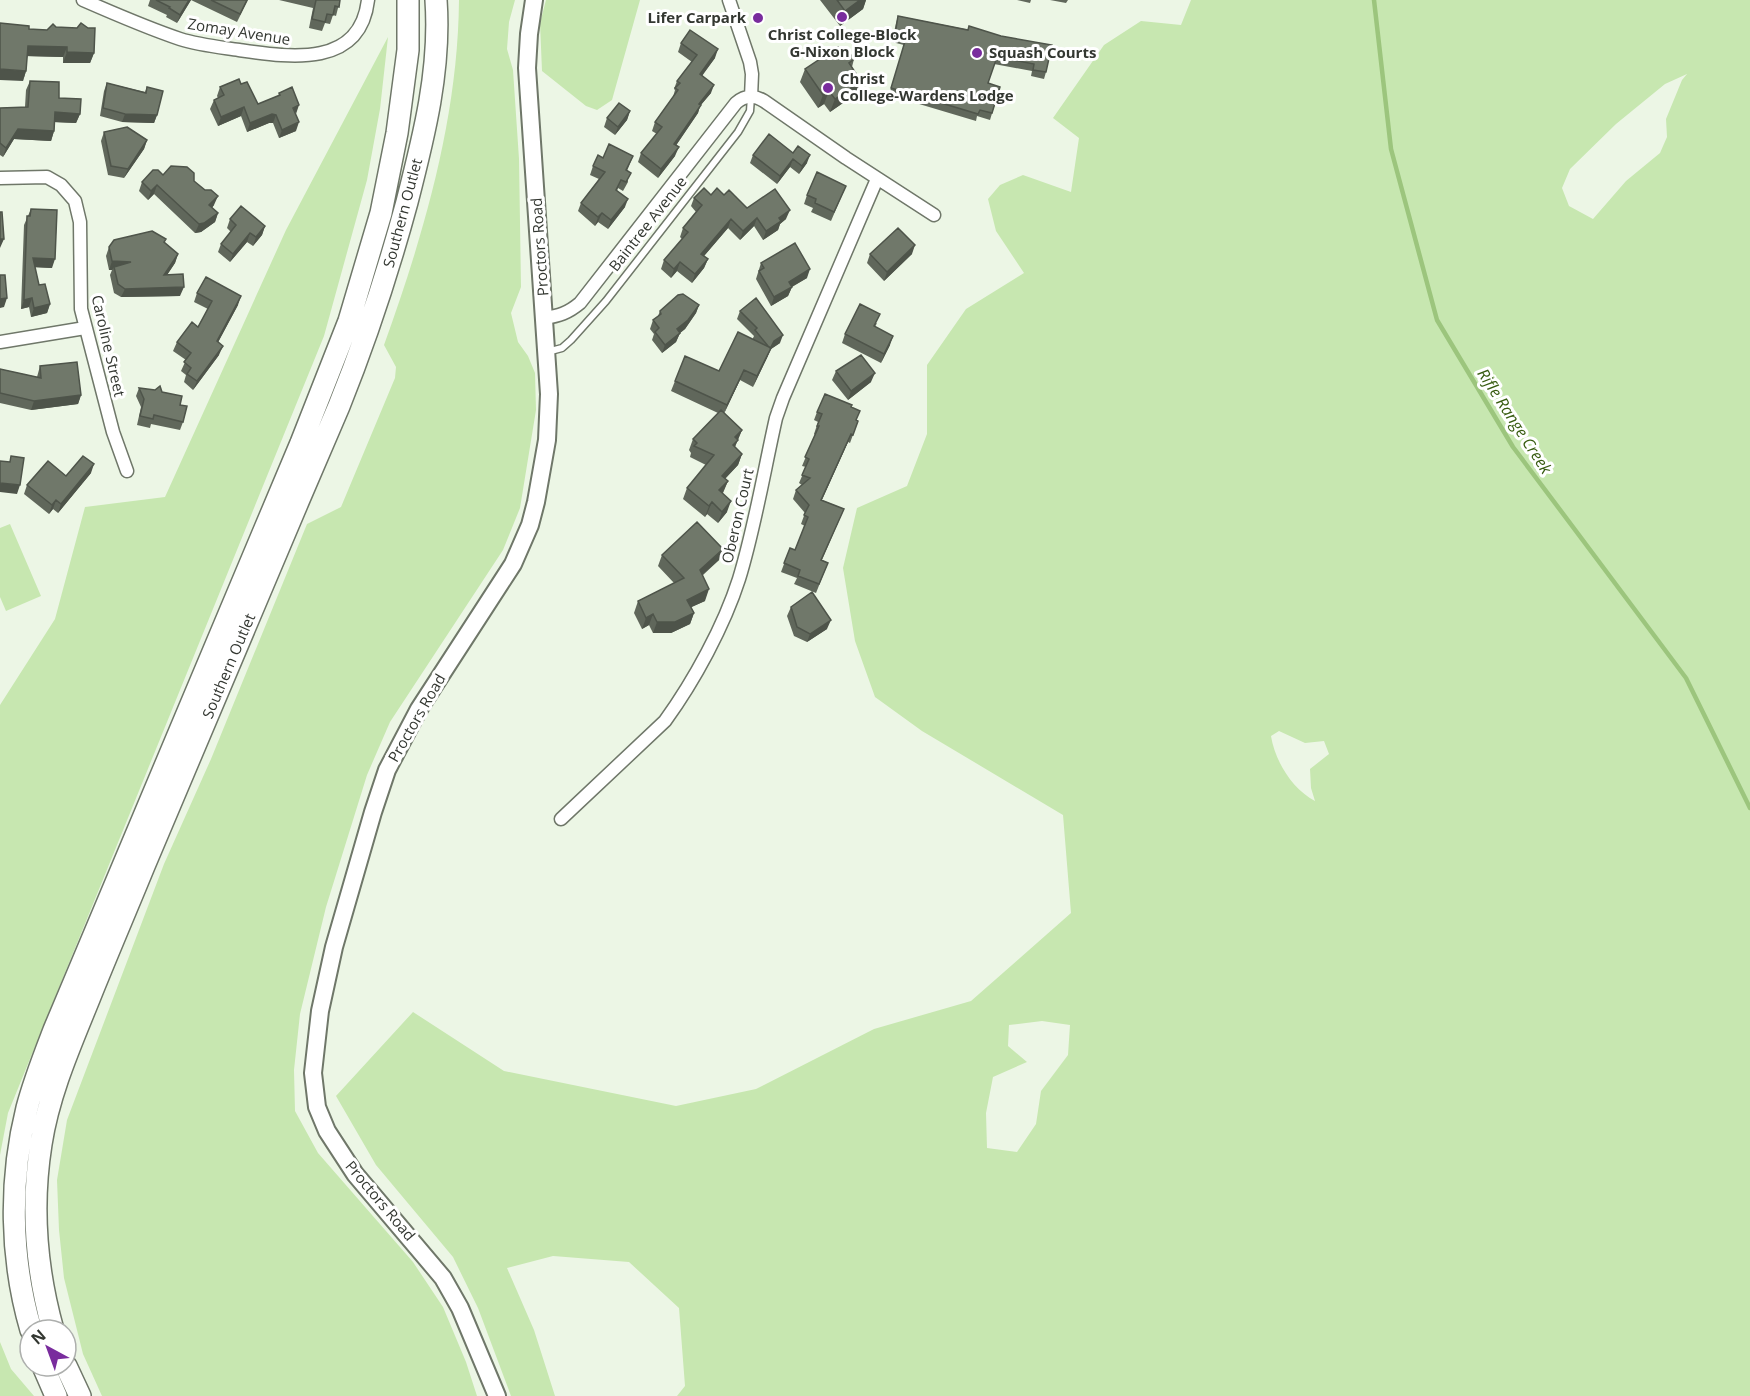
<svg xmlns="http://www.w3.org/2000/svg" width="1750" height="1396" viewBox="0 0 1750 1396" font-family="'Open Sans',sans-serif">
<rect width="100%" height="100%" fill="#ecf6e5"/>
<path fill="#c7e7b0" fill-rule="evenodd" d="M459,0h56l-6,22 -2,27 6,21 6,89 2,128 -10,26 7,29 10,14 7,17 1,37 -16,98 -17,42 -113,172 -23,53 -41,132 -26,107 -6,56 1,41 23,42 95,109 30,45 23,55 11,34h-375l-19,-42 -19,-76 -5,-48 -2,-50 10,-60 97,-256 47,-105 96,-235 34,-17 54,-129 1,-11 -12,-22c40,-111 74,-227 75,-345z
M546,0h94l-28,100 -15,10 -11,-4 -44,-35 -2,-48z
M1191,0h559v1396h-1073l8,-10 -6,-78 -50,-46 -76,-6 -46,12 27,62 21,66h-44l-33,-88 -25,-51 -77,-92 -40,-69 77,-84 91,59 172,35 80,-17 118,-60 97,-28 100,-88 -8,-98 -141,-84 -47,-34 -20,-56 -12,-73 14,-60 50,-22 20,-52v-69l39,-56 58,-36 -28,-42 -8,-32 12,-14 23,-10 48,17 8,-54 -26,-20 51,-73 37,-24 40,4zM1687,74l-5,6 -16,39 1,18 -7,16 -34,28 -33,38 -24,-13 -7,-18 8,-19 46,-45 49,-40zM1279,731l26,12 19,-2 5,13 -19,15 1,19 4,13c-23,-12 -40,-40 -44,-65zM1042,1021l28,4 -2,30 -27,36 -5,33 -19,28 -30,-4 -1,-35 7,-36 34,-15 -19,-16 1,-21z
M388,37l-8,72 -13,71 -43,156 -316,777 -8,42v-450l55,-86 30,-112 80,-10 121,-267z
M10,524l31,72 -35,15 -6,-14v-69z
M0,1342l11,27 23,27h-34z"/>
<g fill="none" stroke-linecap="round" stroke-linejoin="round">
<path stroke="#9cc57d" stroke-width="4.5" d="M1374,0l17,149 46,171 76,127 173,231 64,130"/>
<defs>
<path id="lane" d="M547,352l15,-4 9,-8 35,-39 132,-169 12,-21 1,-14"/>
<path id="street" d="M83,0c32,14 64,28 97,39 19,6 39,8 59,11 49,7 121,19 129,-50
M729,0l21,62 2,12 -1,23
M0,178l47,-1 14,8 14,16 5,21 1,87 32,123 14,39
M544,318c15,-2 24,-5 36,-15l156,-200c9,-8 18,-8 28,-2l82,57 88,57
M0,342l85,-14
M561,819l104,-98c29,-40 59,-95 74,-142 16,-52 25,-108 37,-161l7,-20 94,-219"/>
<path id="secondary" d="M497,1396l-37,-88 -17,-30 -88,-104 -28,-43 -10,-24 -4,-34 7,-62 14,-64 39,-135 14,-42 32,-61 94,-145 17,-39 6,-23 11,-62 2,-46 -22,-326 2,-34 5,-34"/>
<path id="highway" d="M31,1330c-21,-72 -22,-150 -4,-222 7,-27 17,-52 27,-78l247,-587 48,-122 32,-108 16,-80 11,-83v-50
M53,1330c-17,-61 -22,-123 -12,-186 8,-51 29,-98 48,-145 18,-45 37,-89 55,-133 65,-153 129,-307 195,-460 27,-67 49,-134 68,-204 17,-66 34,-133 29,-202
M43,1366l13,30
M66,1366l14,30"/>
</defs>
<use href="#lane" stroke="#6f7769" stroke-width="9"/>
<use href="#street" stroke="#6f7769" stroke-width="15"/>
<use href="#secondary" stroke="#6f7769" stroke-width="20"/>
<use href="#highway" stroke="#6f7769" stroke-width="24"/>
<use href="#lane" stroke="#fff" stroke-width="6"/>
<use href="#street" stroke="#fff" stroke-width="12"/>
<use href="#secondary" stroke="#fff" stroke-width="16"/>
<use href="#highway" stroke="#fff" stroke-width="21"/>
</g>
<path fill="#60675b" d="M150,0h41l-14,23 -11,-6 1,-2 -19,-9z
M191,0h57l-11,22z
M279,0h61l-4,16 -3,-1 -3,9 -5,-1 -3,8 -13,-3 4,-20z
M820,0h46l-3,9 -23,17z
M1017,0h14l-1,3z
M1050,0h18l-2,3z
M898,16l103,20 45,36 -2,7 -13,-3 1,-5 -38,-7 -6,19 12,4 -10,33 -13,-4 -1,5 -87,-26 15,-50 -12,-3 4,-19z
M56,27l38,26 -4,10h-27v-6l-36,-1 -1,15 -3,10 6,-52 18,1z
M681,43l34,15 -13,17 9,18 -11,13 -2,7 -22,32 -1,11 -17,22 -20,-16 3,-9 16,-19 -5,-3 3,-9 18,-25 2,-7 -1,-1 3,-8 15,-19 -14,-10z
M841,52l13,7 -2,8 9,14 -5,13 -26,18 -6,-8 -6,4 -18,-26 5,-13z
M30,81l29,17 21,16 -4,9 -21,-1 -1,9 -3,10 -37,-2 -11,18 -3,-2v-47l25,-1 1,-17z
M107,83l38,9 2,-5 10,28 -3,8 -32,-1 -22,-6 4,-25z
M241,84l17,20 20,-8 1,-3 17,21v17l-17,7 -6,-15h-4l-22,9 -6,-16 -23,10 -8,-17 4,-9 4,-2 -1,-2 3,-9z
M630,111l-3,9 -12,15 -11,-8 3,-9z
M104,132l43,8 -3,9 -20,29 -16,-3 -7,-34z
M793,153l14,10 -8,11 -9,-7 -13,17 -27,-21 3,-8z
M633,156l-6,15 1,11 -5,9 -5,-3 -1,3 8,16 -17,22 -10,-7 -3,4 -17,-15 3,-8 18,-24 -9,-4 3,-9 10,-8z
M163,175l31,6 20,24 -2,3 6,5 -3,9 -14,10 -6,1 -41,-39 -6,6 -9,-9 3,-9z
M846,186l-15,35 -20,-9 2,-4 -9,-4 3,-9z
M711,195h13l23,13 39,11 -6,5 -2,6 -15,10 -9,-14 -14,14 -12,-12 -24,28 4,3 -4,9 -12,15 -15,-12 -6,7 -10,-9 3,-9 18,-21 -2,-2 3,-9 13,-16 -5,-6 3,-8z
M31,209l21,59 -17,-1 4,18 11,19 -3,9 -16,4 -2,-10 -8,2 3,-84z
M230,219l35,7 -3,9 -9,11 -6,-4 -17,20 -12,-10 3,-8 10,-12 -4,-4z
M165,243l13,11 -3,9 -8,12 13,21 -59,1 -7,-4 -4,-18 2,-5h-3l-3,-14 3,-9z
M870,254h42l-28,27 -17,-18z
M761,263l46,15 -15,9 -4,9 -17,10 -15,-27z
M197,293l41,12 -20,37 1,13 -26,35 -9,-8 2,-7 -5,-4 5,-11 -13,-9 4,-9 21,-15 10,-18 -14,-7z
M699,305l-3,8 -11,16 -5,4 -4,9 -14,11 -10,-13 2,-6 -4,-5 3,-9 5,-4 2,-5z
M740,311l40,32 -9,6 -18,38 -13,-7 -16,33 18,17 -7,17 7,7 -4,11 -13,14 3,2 -5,12 4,19 -9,11 -11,-9 -2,3 -22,-18 4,-11 19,-23 -16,-8 1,-4 -2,-3 4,-11 25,-26 -47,-22 4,-10 44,-10 34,-32v-1l1,-2 -17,-17z
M877,323l-2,4 15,18 -9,18 -39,-20 3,-9z
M40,366l41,29 -3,9 -47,6 -31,-7v-34l37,8z
M836,371l35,11 -23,18 -16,-20z
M139,388l23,4 18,13 3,17 -3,8 -29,-6 -1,4 -13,-3 4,-18 -5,-11z
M851,407l5,13 2,1 -8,22 -2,-1 -26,58 22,9 -22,51 6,3 -12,30 -22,-9 3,-6 -16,-6 9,-24 5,2 10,-24 -4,-2 4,-11 -12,-14 3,-9 6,-5 -3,-2 7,-16 -4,-1 13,-31 -1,-1 4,-12 -4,-2 3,-8z
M91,473l-33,40 -5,-4 -4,5 -25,-20 3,-9 39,-9z
M662,555l57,5 -17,16 3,25 -14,6 3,6 -4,11 -19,9h-18l-4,-8 -7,4 -8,-16 4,-12 36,-18 -16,-17z
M791,607l36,22 -20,13 -13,-6 -7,-20z"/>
<path fill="#4e544a" d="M189,0h2l-14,23 3,-8z
M860,0h6l-3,9 -23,17 5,-15z
M28,46l39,1 -4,10 -39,-1z
M718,49l-3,9 -18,25 3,-9z
M67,52l27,1 -4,10h-27z
M0,69l26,2 -3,10 -23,-1z
M861,81l-5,13 -26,18 5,-13z
M714,85l-3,8 -11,13 -2,7 -27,40 3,-9 25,-40z
M829,91l-5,13 -6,4 5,-13z
M299,105l-3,9 -3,-6z
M244,107l-3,9 -23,10 3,-9z
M630,111l-3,9 -12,15 3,-8z
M55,112l25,2 -4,9 -24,-1z
M125,114l32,1 -3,8 -32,-1z
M272,114l4,1 -3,8h-4l-22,9 3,-9z
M299,122l-3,9 -17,7 3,-8z
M18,129l36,2 -3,10 -37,-2 -11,18 3,-9z
M147,140l-3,9 -20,29 4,-9z
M679,147l-4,9 -17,22 3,-9z
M810,155l-3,8 -8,11 3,-8z
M793,159l-3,8 -13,17 3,-8z
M157,185l-3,9 -6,6 3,-9z
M218,196l-4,9 -8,9 3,-9z
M628,199l-3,8 -17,22 3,-9z
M790,210l-4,9 -6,5 -2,6 -15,10 3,-9 13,-13z
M218,213l-3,9 -14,10 -6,1 4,-9z
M602,213l-4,9 -3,4 3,-9z
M757,218l-3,8 -14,14 3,-9z
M731,219l-3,9 -30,35 3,-9z
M265,226l-3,9 -9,11 3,-9z
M250,233l-3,9 -17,20 3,-8z
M0,239h4l-4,9z
M915,245l-3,9 -28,27 3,-9z
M178,254l-3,9 -14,21 3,-9z
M33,258l22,1 -3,9 -22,-1z
M708,259l-4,9 -12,15 3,-9z
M112,261l19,1 -17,5 -2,3h-3z
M680,262l-3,9 -6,7 3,-9z
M810,269l-3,9 -21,12 6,-3 -4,9 -17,10 3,-9 15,-15z
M184,287l-4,9 -59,1 4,-8z
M241,296l-3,9 -24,45 3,-9z
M7,298l-3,9 -4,1v-9z
M32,298l-3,9 -8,2 3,-9z
M50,304l-3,9 -16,4 3,-9z
M699,305l-3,8 -11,16 -5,4 -4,9 -14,11 3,-8 12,-16z
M783,335l-3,8 -9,6 -3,8 6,-16z
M893,336l-3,9 -9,18 3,-9z
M223,346l-4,9 -26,35 4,-9z
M771,348l-4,10 -14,29 4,-11z
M744,370l-4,10 -17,36 4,-11z
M875,373l-4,9 -23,18 3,-9z
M81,395l-3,9 -47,6 3,-9z
M742,430l-9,21 -4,5 6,-19z
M851,434l-3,8 -30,66 3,-8z
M742,454l-4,11 -21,22 5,-11z
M94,464l-3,9 -33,40 3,-9z
M728,481l-5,11 -8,10 4,-12z
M0,483l20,2 -3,9 -17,-2z
M56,500l-3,9 -4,5 3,-9z
M731,501l-4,11 -9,11 4,-11z
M712,502l-5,12 -2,3 4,-11z
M723,549l-4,11 -24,21 5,-11z
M709,589l-4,12 -22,10 4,-11z
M694,613l-4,11 -19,9h-18l4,-11z
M653,614l-4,11 -7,4 4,-11z
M831,620l-4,9 -20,13 3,-8z"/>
<path fill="#70786a" stroke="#4e544a" stroke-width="1.5" d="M156,0h33l-9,15 -11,-7 1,-1z
M211,0h36l-7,14z
M316,0h24l-1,7 -4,-1 -2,9 -6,-1 -2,8 -13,-3z
M837,0h23l-15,11z
M898,16l70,14 1,-4 32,10 51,9 -6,27 -13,-2 1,-6 -37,-7 -9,26 12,4 -8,26 -12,-3 -2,4 -87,-26 15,-50 -11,-3z
M0,23l29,3v3l18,1 6,-6 3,3 21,1 4,-5 7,5h7l-1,25 -27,-1v-5l-39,-1 -2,25 -26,-2z
M690,30l28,19 -18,25 14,11 -15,19 2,1 -27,39 5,3 -18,22 -20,-16 21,-26 -7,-5 23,-32 -3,-2 5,-5 -3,-2 20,-26 -16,-12z
M838,47l3,5 5,-4 8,11 -5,4 12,18 -26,18 -6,-8 -6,4 -18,-26z
M239,79l2,5 6,-2 11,22 22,-9 -1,-2 13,-6 7,18 -6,3 6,14 -17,8 -6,-15 -4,-1 -22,9 -6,-16 -23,10 -7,-17 10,-5 -4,-8z
M30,81l29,1v16l22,1 -1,15 -25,-2 -1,19 -36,-2 -12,19 -6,-5v-35l28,-1z
M107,83l39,10 1,-6 16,4 -6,24 -32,-1 -22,-6z
M619,103l11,8 -12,16 -11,-9z
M127,127l20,13 -19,29 -17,-3 -7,-34z
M769,134l24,19 5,-7 12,9 -8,11 -9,-7 -13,17 -27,-21z
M609,144l24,12 -7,14 5,3 -5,9 -5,-2 -5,10 12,9 -17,21 -9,-7 -4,4 -17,-14 24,-31 -12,-6 5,-11 5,3z
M171,166l16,1 7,6v8l11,9h6l7,6 -9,9 9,8 -14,10 -5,1 -42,-39 -6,6 -9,-9 11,-12h5l5,5z
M817,172l29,14 -12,26 -19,-9 1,-4 -9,-4z
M704,188l7,7 6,-7 7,7 5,-5 18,18 28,-19 15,21 -11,8 2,3 -15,10 -9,-13 -14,13 -12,-12 -30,35 7,5 -13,15 -15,-12 -6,7 -10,-9 24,-28 -5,-4 19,-23 -8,-7z
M241,206l24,20 -9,11 -6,-4 -17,21 -12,-10 15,-19 -6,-6z
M31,209l26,1 -2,49 -22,-1 6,27 6,-1 5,20 -16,4 -2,-10 -8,2 3,-84h3z
M0,212h2l2,27h-4z
M898,228l17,17 -28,27 -17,-18z
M152,231l14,8 -2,3 14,12 -14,21 19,-1 1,13 -59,2 -7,-5 -4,-17 17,-5 -19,-1 -3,-14 5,-7z
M795,243l15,26 -21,13 3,5 -18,10 -15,-26 5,-3 -3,-5z
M0,275h5l2,23 -7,1z
M206,277l35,19 -24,45 6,5 -26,35 -10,-7 4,-6 -7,-6 7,-9 -14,-11 15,-20 6,5 14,-26 -15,-8z
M683,294l16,11 -11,15 -11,9 3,4 -15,12 -10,-13 4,-4 -6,-8 8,-6 -1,-3 18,-16z
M756,298l27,37 -9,6 -4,8 1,-1 -3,-2 -13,-16 2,-2 -17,-17z
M860,304l20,10 -6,12 19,10 -9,18 -39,-20z
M738,332l33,16 -14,28 -13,-6 -17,35 -52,-24 10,-25 34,15z
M861,355l14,18 -24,18 -15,-20z
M77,362l4,33 -47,6 -34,-8v-24l41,9 -1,-12z
M160,386l2,6 20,4 -2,9 7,1 -4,16 -29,-7 -1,4 -13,-3 4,-17 -5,-11 16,2z
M825,394l27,11 -1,2 9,4 -4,9 2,1 -5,14 -2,-1 -30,66 23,9 -23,51 7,3 -9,21 -21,-8 2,-6 -16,-7 6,-15 5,2 13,-33 -4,-2 5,-10 -13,-15 14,-12 -8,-3 7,-16 -4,-2 14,-31h-2l5,-12 -5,-2z
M721,410l21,20 -7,7 3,3 -5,5 9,9 -20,22 6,5 -9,9 12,11 -9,11 -10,-10 -3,4 -22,-18 27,-33 -20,-9 3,-3 -4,-4z
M11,456l13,2 -4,27 -20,-2v-22l10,1z
M83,456l11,8 -33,40 -5,-4 -4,5 -25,-20 21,-24 18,15z
M697,522l26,27 -23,21 9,19 -22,11 7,13 -19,9h-18l-4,-8 -7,4 -8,-17 46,-23 -22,-23z
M812,592l19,28 -21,14 -13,-7 -6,-20z"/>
<g fill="#792c9d" stroke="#fff" stroke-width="2">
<circle cx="842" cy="17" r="6"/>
<circle cx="758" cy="18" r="6"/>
<circle cx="977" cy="53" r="6"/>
<circle cx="828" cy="88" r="6"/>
</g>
<g text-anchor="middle" stroke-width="6" stroke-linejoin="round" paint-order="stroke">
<g font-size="15" font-weight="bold" fill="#333731" stroke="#fff" text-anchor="start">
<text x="746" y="23" text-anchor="end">Lifer Carpark</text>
<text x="842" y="40" text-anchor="middle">Christ College-Block<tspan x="842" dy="17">G-Nixon Block</tspan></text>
<text x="989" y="58">Squash Courts</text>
<text x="840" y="84">Christ<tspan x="840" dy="17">College-Wardens Lodge</tspan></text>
</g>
<g font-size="15" fill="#333731" stroke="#fff">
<text transform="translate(239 32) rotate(9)" y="5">Zomay Avenue</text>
<text transform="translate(403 213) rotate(-75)" y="5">Southern Outlet</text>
<text transform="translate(648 224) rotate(-52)" y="5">Baintree Avenue</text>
<text transform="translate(540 247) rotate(-94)" y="5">Proctors Road</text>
<text transform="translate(108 346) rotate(77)" y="5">Caroline Street</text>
<text transform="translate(738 516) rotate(-77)" y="5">Oberon Court</text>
<text transform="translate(229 666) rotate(-67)" y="5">Southern Outlet</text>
<text transform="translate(417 718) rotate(-60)" y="5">Proctors Road</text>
<text transform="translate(380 1201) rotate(50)" y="5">Proctors Road</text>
</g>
<g font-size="16" font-style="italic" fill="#375c10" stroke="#fff">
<text transform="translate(1515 421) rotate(57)" y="6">Rifle Range Creek</text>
</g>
</g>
<g transform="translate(48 1348) rotate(319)"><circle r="28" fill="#ffffff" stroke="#adafad" stroke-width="1.5"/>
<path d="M0-4.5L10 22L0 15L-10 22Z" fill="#792c9d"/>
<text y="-9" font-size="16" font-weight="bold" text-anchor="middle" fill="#333731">N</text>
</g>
</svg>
